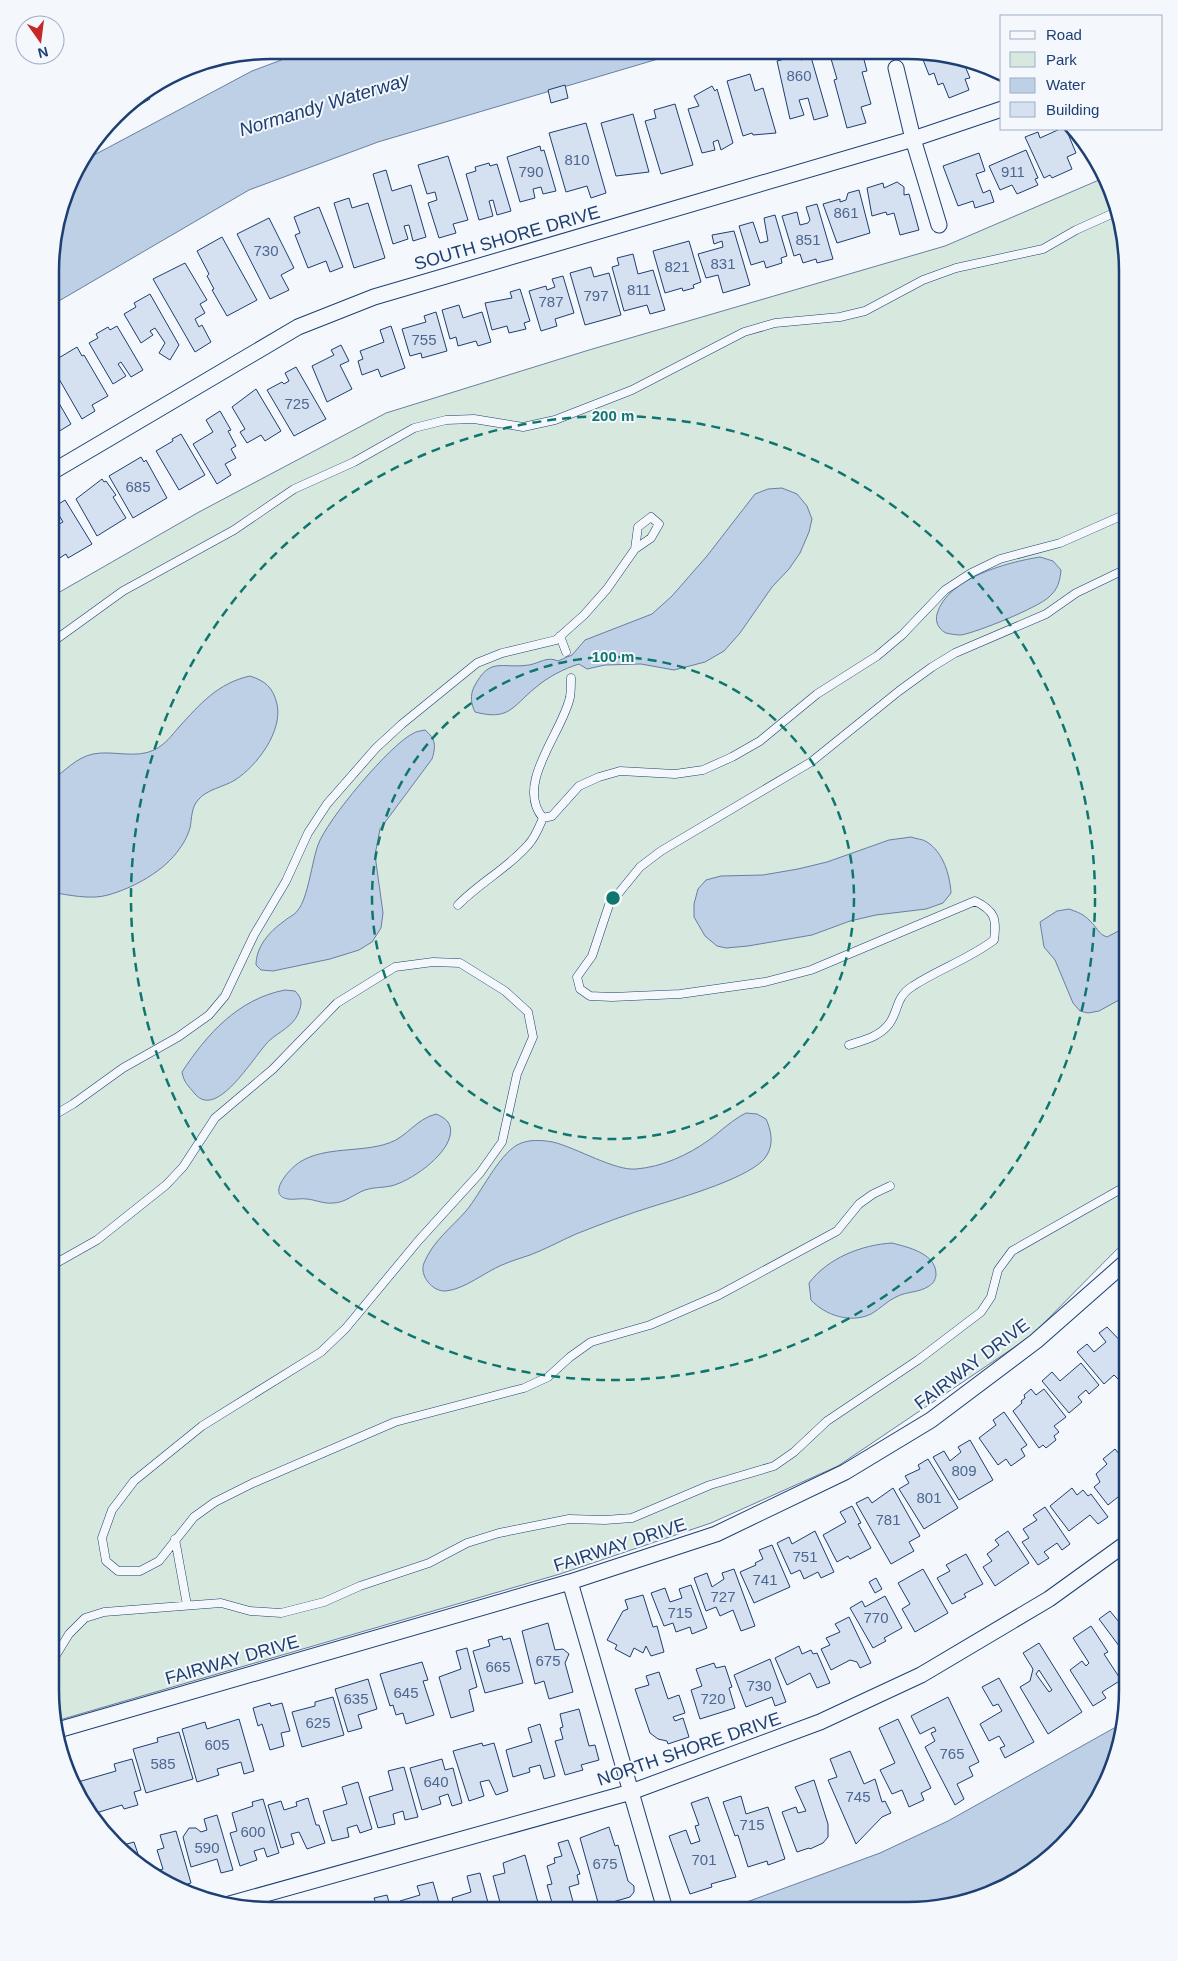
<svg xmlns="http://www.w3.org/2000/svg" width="1178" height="1961" viewBox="0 0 1178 1961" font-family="Arial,sans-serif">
<rect width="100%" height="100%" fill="#f4f7fb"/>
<path fill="#d7e8df" stroke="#687fa3" d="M1106,177l5,10 17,84v967l-97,98 -193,130 -127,57 -151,51 -504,147 -6,-31 1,-1093 148,-85 187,-99 203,-63 356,-104z"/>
<path fill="#bed0e5" stroke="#687fa3" d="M308,50l377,1 -307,91 -129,48 -197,115v-63l21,-69 8,-11 171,-91z
M782,488l15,6 10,12 5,13 -3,13 -9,21 -11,16 -17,18 -32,46 -16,18 -19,11 -31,8 -33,-6 -36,1 -18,4 -8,-5c-16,5 -31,13 -44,24 -23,19 -26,33 -60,24 -4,-8 -5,-17 -1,-25 16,-31 27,-18 55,-22 11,-2 18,-9 29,-4l14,-6 13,-15 67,-26 20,-18 35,-40 48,-62 13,-5z
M1040,557l13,4 8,9c-1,11 -3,19 -12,27 -12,11 -71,35 -88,38 -4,0 -11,-1 -15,-2 -8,-4 -11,-12 -9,-19 10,-36 71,-52 103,-57z
M250,676c15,5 23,11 27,28 6,27 -20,62 -42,76 -11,7 -28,9 -37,20 -7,8 -6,18 -8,28 -2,7 -6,15 -10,20 -15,23 -47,40 -72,47 -17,5 -40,0 -57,-3v-112c15,-9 24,-22 42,-26 19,-4 43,5 61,-4 12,-6 17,-14 25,-23 21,-23 39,-44 71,-51z
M425,730c11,9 11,16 7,29l-52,70 -5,26 8,58 -2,15 -9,14 -13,8 -29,9 -57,12 -12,-1 -5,-5c0,-18 13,-33 27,-43 4,-4 12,-7 15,-12 10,-12 14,-49 20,-65 8,-24 73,-102 96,-112 3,-2 7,-2 11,-3z
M911,837c5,2 12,2 16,5 16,10 23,33 24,51l-8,10 -17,6 -50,6 -26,6 -38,14 -64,11 -22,2 -9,-2 -12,-10 -11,-19v-13l4,-15 8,-9 15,-4 42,-1 35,-6 29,-7 62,-22z
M1069,909c8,3 15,5 21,12 7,6 8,13 17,16l21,-11v69l-29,16 -11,2 -8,-2 -7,-8 -18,-43 -11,-13 -4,-25 17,-11z
M285,990l10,1c8,8 7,13 3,23 -5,12 -19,18 -28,26 -14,12 -52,81 -75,54 -7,-9 -11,-11 -13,-22 25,-38 56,-73 103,-82z
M746,1113l11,1 9,5c5,11 8,24 1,36 -12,22 -88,43 -113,51 -26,8 -53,18 -78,28 -16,7 -30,15 -46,21 -9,3 -19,6 -28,10 -17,7 -37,24 -56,26 -14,1 -27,-16 -22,-28 9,-22 27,-35 42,-52 15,-18 32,-55 51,-66 11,-6 24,-5 36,-3 24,6 62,29 83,27 26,-2 52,-14 73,-29 12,-9 23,-20 37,-27z
M436,1114c10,4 17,10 14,22 -5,21 -39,45 -59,50 -9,2 -18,1 -26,4 -11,4 -20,13 -32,13 -9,1 -17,-3 -26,-4 -6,-1 -13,1 -19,0 -23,-4 3,-32 12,-37 25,-16 61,-9 89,-19 18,-6 27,-24 47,-29z
M892,1243c15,4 44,10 44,31 0,5 -3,10 -7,12 -10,7 -22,5 -33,11 -9,4 -16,12 -25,17 -21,10 -46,1 -60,-14l-2,-17c19,-25 52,-38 83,-40z
M1123,1723l-12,51 -28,50 -41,41 -51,29 -84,17 -182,-1 155,-57 68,-32z"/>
<path fill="#d5e0f0" stroke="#1d3f73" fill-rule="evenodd" d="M829,52h33l5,19 -5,1 9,32 -10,3 5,16 -19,5 -13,-48 3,-1z
M920,52h16l26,7 8,19 -5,1 4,11 -20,8 -6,-15 -5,2 -4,-12 -5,2z
M800,55l1,5 10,-3 17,59 -14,4 -6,-22 -9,2 5,15 -14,4 -13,-58z
M750,74l5,17 8,-3 13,45 -23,2 -1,-2 -9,3 -16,-55z
M565,85l3,13 -17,5 -3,-13z
M712,86l3,5 2,-2 16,54 -12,7 -3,-10 -5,2 2,8 -13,3 -14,-44 11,-3 -5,-10z
M146,92l4,7 -29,17 -2,-3 6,-8z
M675,104l18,61 -32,9 -16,-53 11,-3 -2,-8z
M633,114l16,58 -33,4 -15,-53z
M586,123l20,70 -15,5 -4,-12 -21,6 -17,-59z
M1060,129h6l10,24 -9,4 5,12 -20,9 -2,-3 -6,3 -19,-41 13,-5 2,6z
M1071,129h4l11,14 -7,3z
M540,146l1,5 3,-1 12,41 -13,3 -2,-7 -8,2 2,9 -15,4 -13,-45z
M1026,150l12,28 -3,1 3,6 -21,9 -5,-9 -12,5 -11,-24z
M979,153l6,18 -9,3 7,19 7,-3 4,12 -19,6 -2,-7 -15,5 -15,-40z
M448,156l20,64 -15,4 3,9 -17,5 -11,-35 9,-3 -2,-8 -8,2 -9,-29z
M489,163l1,3 7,-2 14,47 -14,4 -4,-15 -4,1 4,15 -14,4 -13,-46 10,-3 -1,-4z
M386,170l6,21 19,-6 15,52 -13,4 -4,-16 -5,1 4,13 -15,5 -20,-70z
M897,182l7,5v8l5,-1 10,36 -19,5 -6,-22 -7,2 -1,-3 -14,4 -5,-28 16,-5 1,5z
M859,190l11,43 -33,10 -14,-39 17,-5v3l6,-2 2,-7z
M349,198l3,10 16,-5 17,55 -31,10 -20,-65z
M817,204l16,55 -16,4 -1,-4 -13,4 -3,-9 -6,2 -12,-40 15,-4 3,13 8,-2 2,-3 -4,-13z
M319,207l24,60 -13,5 -4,-11 -18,7 -13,-33 5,-2 -6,-16z
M775,215l12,41 -6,2 1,5 -16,5 -2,-7 -13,4 -12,-39 14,-4 7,21 8,-2 -4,-23z
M269,218l25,50 -13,7 8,15 -19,9 -33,-65z
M734,231l16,54 -27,8 -5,-18 -12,3 -8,-24 25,-7 -1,-6 -8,3 -2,-9z
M222,237l35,63 -30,16 -15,-26 2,-1 -7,-13 2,-2 -12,-23z
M689,241l12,41 -8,3 1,3 -11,3 -1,-3 -17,5 -12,-42z
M633,254l5,20 15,-4 12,40 -15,4 -3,-9 -23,6 -12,-44 7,-2 -2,-7z
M185,263l22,37 -7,4 5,9 -10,6 4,8 3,-2 9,17 -16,10 -42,-73z
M591,267l3,10 15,-4 12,42 -36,10 -15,-52z
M563,276l11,37 -19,6 2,7 -16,5 -12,-40 17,-5 1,4 8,-3 -3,-8z
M520,289l10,32 -6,2 2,6 -17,4 -2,-7 -15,4 -7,-27 27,-5 -2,-6z
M150,294l29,51 -9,15 -11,-7 6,-10 -10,-15 -5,3 3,4 -12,8 -17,-29 12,-7 -2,-4z
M459,305l4,13 19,-6 9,30 -13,4 -2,-5 -18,5 -2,-9 -6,2 -8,-29z
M436,312l11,39 -25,7 -1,-5 -11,3 -8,-27 24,-7 -2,-6z
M117,326l26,44 -12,7 -10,-15 -3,2 8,12 -13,8 -24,-41 9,-5 -2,-4 12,-7 2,3z
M391,326l14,42 -24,9 -3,-8 -16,6 -4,-14 5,-2 -3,-8 24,-9 -4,-12z
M341,345l8,16 -9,4 12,24 -25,13 -15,-36 22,-11 -3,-5z
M77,347l5,9 2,-1 24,41 -16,9 3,6 -13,8 -27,-47 2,-1 -5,-9z
M296,367l30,52 -32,17 -27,-46 15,-8 2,2 5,-3 -4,-8z
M256,389l25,42 -16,10 -4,-6 -14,8 -7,-11 5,-3 -13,-22z
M52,391l19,33 -13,8 -6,-10z
M220,411l11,19 -3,1 8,15 -5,3 5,9 -11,6 6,11 -14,9 -24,-40 20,-12 -7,-12z
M181,434l24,41 -26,15 -23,-39 17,-10 -1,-2z
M141,457l3,5 2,-2 21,38 -34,20 -24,-42z
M102,479l2,3 2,-1 10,14 -3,2 13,21 -29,18 -21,-37z
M65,500l27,44 -24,14 -2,-4 -8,5 -7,-12v-19l12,-6 -9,-15z
M1107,1327l21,22v28l-7,5 -7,-7 -10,9 -27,-32 10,-8 7,8 12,-10 -7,-9z
M1081,1363l18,22 -10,9 -3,-4 -8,7 4,5 -13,11 -27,-32 10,-9 8,9z
M1031,1389l5,6 8,-6 22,28 -12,9 5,6 -5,4 2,4 -10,8 -3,-3 -4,3 -26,-37 9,-8 -1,-2 4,-3 -1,-3z
M1004,1412l23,33 -6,4 4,7 -14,10 -5,-7 -8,6 -19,-27 17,-13 -3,-5z
M970,1440l23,40 -34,20 -26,-43 11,-6 6,10 11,-9 -3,-5z
M1115,1449l13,16v24l-20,16 -14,-18 6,-5 -4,-8 11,-10 -4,-5z
M928,1459l30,49 -34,21 -25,-40 10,-6 -4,-7 15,-7 -2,-4z
M893,1488l27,48 -11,6 5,9 -23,13 -35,-61 12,-6 4,6z
M1072,1488l5,7 6,-5 5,6 3,-2 17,23 -10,7 -8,-9 -21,16 -19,-25z
M852,1506l9,17 -3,1 13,24 -21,11 -2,-3 -11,6 -14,-27 23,-13 -6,-10z
M1045,1507l25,37 -8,6 -5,-7 -13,9 5,6 -11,7 -16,-23 7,-4 -6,-9 14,-9 -4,-5z
M815,1531l19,41 -13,6 -3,-6 -14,7 -4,-9 -9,4 -14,-31 12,-6 3,7z
M1008,1531l21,32 -34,23 -12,-19 9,-6 -5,-7 12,-9 -4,-5z
M772,1545l18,42 -36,16 -14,-31 16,-7 -1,-2 8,-4 -4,-9z
M966,1554l17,30 -19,10 2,3 -14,7 -15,-26 13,-7 -4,-6z
M734,1569l21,57 -14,5 -8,-21 -13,6 -4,-9 -10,4 -12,-33 13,-5 5,14 12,-8 -2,-6z
M923,1569l25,44 -33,19 -13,-23 8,-5 -12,-21z
M876,1578l6,11 -7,4 -6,-11z
M691,1585l16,43 -15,6 -2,-7 -14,5 -3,-9 -9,3 -13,-33 14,-5 5,14 12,-4 -3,-9z
M643,1595l10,32 4,-1 7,26 -13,4 -5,-10 -3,7 -9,-5 -4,9 -15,-8 2,-4 -10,-5 16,-29 5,-2 -3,-9z
M885,1596l17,32 -18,10 2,3 -13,7 -23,-40 12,-7 3,6z
M1110,1611l18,22v25l-29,-39z
M849,1617l22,46 -11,5 -3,-6 -7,-2 -19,10 -10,-21 9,-4 -4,-7 14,-6 -5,-8z
M548,1623l7,27 8,-1 6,5 -4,9 8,29 -24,7 -5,-18 -9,3 -13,-53z
M1091,1626l17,26 -4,2 17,26 -19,12 4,6 -13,8 -23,-36 12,-9 4,5 3,-3 -16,-25z
M502,1636l1,4 7,-2 13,45 -38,10 -12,-42 17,-5 -2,-6z
M1039,1643l43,69 -34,22 -28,-47 10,-6 3,-12 -10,-16zM1039,1670l13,20 -3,2 -13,-18z
M799,1646l3,8 9,-4 2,4 4,-1 13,30 -13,5 -7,-15 -23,12 -12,-27z
M467,1648l10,39 -8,3 5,21 -23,7 -12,-41 22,-8 -5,-18z
M770,1659l16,43 -11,4 -3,-9 -26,10 -12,-32z
M422,1662l6,18 -5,1 11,34 -28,9 -3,-11 -7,2 -3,-10 -3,1 -10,-32z
M714,1663l2,5 9,-2 7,21 -3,1 6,20 -35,11 -9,-29 11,-4 -6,-17z
M659,1672l9,27 11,-4 6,18 -12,4 2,4 8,-3 6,19 -21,7 -1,-3 -9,-2 -8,-6 -15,-44 14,-4 -3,-9z
M999,1678l35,64 -29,16 -5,-10 5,-2 -6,-10 -10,5 -9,-17 22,-13 -4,-7 -5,2 -11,-19z
M368,1679l9,30 -19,6 4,13 -14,4 -13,-43z
M333,1697l11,38 -42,12 -10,-35 23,-6v-4z
M948,1697l31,65 -10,5 4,9 -16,8 7,15 -9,6 -30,-58 10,-6 -4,-8 5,-2 -2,-4 -14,7 -9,-18z
M270,1703l1,3 11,-3 8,28 -9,2 3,13 -14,4 -8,-26 -4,2 -5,-18z
M579,1709l10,37 6,-1 4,15 -18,5 2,5 -18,5 -10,-34 8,-2 -3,-11 3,-1 -3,-13z
M239,1719l15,52 -10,3 -3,-12 -24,7 2,6 -22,7 -15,-53 23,-7 2,7z
M898,1719l33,69 -10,5 3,7 -15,7 -7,-17 -10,4 -12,-24 15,-7 -16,-35z
M540,1724l15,52 -11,3 -4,-14 -11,3 1,4 -17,5 -7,-27 26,-8 -4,-14z
M179,1732l14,47 -47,14 -13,-44 25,-7 -1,-4z
M482,1743l1,3 11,-3 14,48 -12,4 -7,-15 -9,2 4,14 -15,5 -16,-50z
M850,1751l14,33 11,-5 7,23 3,-1 6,12 -9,4 -26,27 -28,-64 9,-3 -7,-18z
M132,1759l9,31 -7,2 4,13 -14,4 -2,-4 -26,8 -3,-10 -8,3 -7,-24 38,-11 -2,-7z
M442,1759l3,11 8,-2 9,35 -10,3 -4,-12 -9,3 2,7 -19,6 -12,-42z
M404,1767l14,50 -13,3 -2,-9 -10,3 2,10 -17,4 -9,-31 24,-7 -5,-19z
M814,1780l14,44v13l-5,6 -13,6 -1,-1 -12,4 -15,-40 14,-5 2,6 8,-2 -11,-24z
M358,1782l14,47 -12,4 -3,-8 -10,3 2,9 -17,4 -9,-30 24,-7 -5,-17z
M741,1796l5,18 22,-7 17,52 -17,6 -1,-4 -19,6 -10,-32 -3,1 -12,-34z
M708,1797l28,80 -25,7 1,3 -22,7 -21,-58 17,-6 5,14 9,-3 -5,-15 4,-1 -8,-22z
M308,1798l8,27h3l6,18 -18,6 -8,-17 -8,2 3,10 -13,4 -13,-43 13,-4 3,9 13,-4 -1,-4z
M263,1799l16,54 -12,4 -3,-9 -10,3 3,9 -17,6 -10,-33 7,-2 -5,-18 21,-7 -1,-4z
M217,1815l16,55 -12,3 -4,-14 -26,8 -8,-30 6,-9h7l5,4 6,-2 -3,-11z
M609,1827l6,19 3,-1 10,36 6,5v6l-4,5 -31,9 -19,-68z
M176,1831l15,52 -13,4 -2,-7 -9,3 -17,-10 13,-4 -6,-19 7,-2 -4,-13z
M568,1840l12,34 -3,1 2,9 -10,3 6,22 -21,1 -7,-25 5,-1 -5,-18 8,-3 -1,-5 8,-2 -4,-13z
M134,1842l8,24 -3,1 -14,-13 -2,-9z
M525,1855l15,55h-38l-9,-34 12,-3 -2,-10z
M480,1873l10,37h-35l-3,-12 19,-6 -4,-16z
M433,1882l8,28h-38l-3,-9 20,-6 -3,-9z
M387,1895l4,15h-13l-4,-12z"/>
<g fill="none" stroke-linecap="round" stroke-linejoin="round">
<defs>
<path id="lane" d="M560,636l6,16
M51,643l72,-52 111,-61 60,-41 60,-27 60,-34 32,-8 28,-1 49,8 32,-7 77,-30 112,-58 31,-9 65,-6 25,-6 58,-31 33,-12 87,-19 33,-19 40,-18
M571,678c0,6 0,13 -1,19 -7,35 -56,87 -27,121l9,-2 27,-30 20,-9 21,-6 55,3 28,-4 29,-13 28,-16 57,-47 60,-38 25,-21 43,-45 26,-17 29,-14 60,-16 68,-30
M458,905c21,-22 49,-36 70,-60 7,-7 11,-18 15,-27
M849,1045c15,-5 30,-8 40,-21 10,-13 6,-27 24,-38 26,-17 56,-27 81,-46 3,-21 1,-29 -19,-39l-164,69 -46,12 -85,12 -68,3 -22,-1 -10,-7 -3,-12 15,-21 17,-51 31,-38 21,-16 150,-89 88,-71 33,-24 23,-14 91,-39 30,-21 52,-25
M51,1117l22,-13 50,-36 55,-31 31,-22 16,-19 29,-61 32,-54 22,-48 19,-29 49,-56 26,-24 75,-61 25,-10 54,-13 28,-25 23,-26 28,-40 16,-11 8,-14 -8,-7 -13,10 -3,22
M51,1266l46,-26 69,-55 17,-18 32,-49 58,-49 64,-66 58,-36 38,-5 27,1 45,28 23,21 5,25 -16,37 -15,68 -22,31 -61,67 -73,88 -25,24 -119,74 -68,55 -22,29 -10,28 4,23 12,10h22l19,-10 35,-44 21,-15 38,-19 142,-61 129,-34 24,-11 22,-20 21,-15 59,-17 69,-30 118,-64 22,-27 14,-10 17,-8
M175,1539l12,66
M50,1665l19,-31 16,-16 19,-6 117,-9 29,8 31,2 43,-11 36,-16 69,-23 38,-20 32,-10 70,-14 36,1 27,-2 78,-33 64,-19 20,-14 33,-31 91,-61 63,-48 10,-15 7,-27 14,-19 116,-66"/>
<path id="street" d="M896,68l17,71 26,86
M52,472l246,-145 76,-30 539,-158 89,-30
M570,1582l94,324
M58,1730l512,-148 146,-48 129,-62 86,-52 105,-79 92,-81
M226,1905l405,-113 189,-70 101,-47 128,-76 79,-57"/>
</defs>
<use href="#lane" stroke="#1d3f73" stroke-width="9"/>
<use href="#street" stroke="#1d3f73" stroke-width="17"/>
<use href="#lane" stroke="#f4f7fb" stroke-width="8"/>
<use href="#street" stroke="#f4f7fb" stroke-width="15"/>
</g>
<g fill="none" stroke="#0f766e" stroke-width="2.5" stroke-dasharray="9 6">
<circle cx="613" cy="898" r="241"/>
<circle cx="613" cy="898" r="482"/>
</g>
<g text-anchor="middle" stroke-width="4" stroke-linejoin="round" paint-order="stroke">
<g font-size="15" fill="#4b6792">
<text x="799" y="81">860</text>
<text x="577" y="165">810</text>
<text x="531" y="177">790</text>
<text x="1013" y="177">911</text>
<text x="846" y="218">861</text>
<text x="808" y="245">851</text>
<text x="266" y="256">730</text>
<text x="723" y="269">831</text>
<text x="677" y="272">821</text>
<text x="639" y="295">811</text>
<text x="596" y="301">797</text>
<text x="551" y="307">787</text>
<text x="424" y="345">755</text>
<text x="297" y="409">725</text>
<text x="138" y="492">685</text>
<text x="964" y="1476">809</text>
<text x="929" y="1503">801</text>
<text x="888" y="1525">781</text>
<text x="805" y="1562">751</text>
<text x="765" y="1585">741</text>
<text x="723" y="1602">727</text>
<text x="680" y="1618">715</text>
<text x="876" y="1623">770</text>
<text x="548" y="1666">675</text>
<text x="498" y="1672">665</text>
<text x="759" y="1691">730</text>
<text x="406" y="1698">645</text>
<text x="356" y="1704">635</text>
<text x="713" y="1704">720</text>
<text x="318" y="1728">625</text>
<text x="217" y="1750">605</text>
<text x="952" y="1759">765</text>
<text x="163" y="1769">585</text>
<text x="436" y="1787">640</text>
<text x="858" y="1802">745</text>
<text x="752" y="1830">715</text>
<text x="253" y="1837">600</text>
<text x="207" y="1853">590</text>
<text x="704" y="1865">701</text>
<text x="605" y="1869">675</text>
</g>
<g font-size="18" fill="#1d3f73" stroke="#f4f7fb">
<text transform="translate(507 238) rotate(-16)" y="6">SOUTH SHORE DRIVE</text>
<text transform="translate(972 1364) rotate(-37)" y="6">FAIRWAY DRIVE</text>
<text transform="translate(620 1545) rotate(-18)" y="6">FAIRWAY DRIVE</text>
<text transform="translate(232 1660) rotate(-16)" y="6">FAIRWAY DRIVE</text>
<text transform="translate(689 1749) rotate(-19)" y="6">NORTH SHORE DRIVE</text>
</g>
<g font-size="19" font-style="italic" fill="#1d3f73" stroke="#f4f7fb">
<text transform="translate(324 104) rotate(-17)" y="7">Normandy Waterway</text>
</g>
</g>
<path d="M0 0H1178V1961H0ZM271 59H907A212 212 0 0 1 1119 271V1690A212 212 0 0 1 907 1902H271A212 212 0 0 1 59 1690V271A212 212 0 0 1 271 59Z" fill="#f4f7fb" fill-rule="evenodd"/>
<path fill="none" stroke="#1d3f73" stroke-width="2.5" d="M271 59H907A212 212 0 0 1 1119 271V1690A212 212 0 0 1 907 1902H271A212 212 0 0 1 59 1690V271A212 212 0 0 1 271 59Z"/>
<circle cx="613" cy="898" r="8" fill="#0f766e" stroke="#f4f7fb" stroke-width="2.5"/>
<g font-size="15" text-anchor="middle" font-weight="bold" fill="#0f766e" stroke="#f4f7fb" stroke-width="4" stroke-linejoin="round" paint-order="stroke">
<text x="613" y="421">200 m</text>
<text x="613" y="662">100 m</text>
</g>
<rect x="1000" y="15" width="162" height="115" fill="#f4f7fb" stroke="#9eadc5"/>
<rect x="1010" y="31" width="25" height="8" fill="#f4f7fb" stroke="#9eadc5"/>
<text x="1046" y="40" font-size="15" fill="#1d3f73">Road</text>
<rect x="1010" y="52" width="25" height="15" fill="#d7e8df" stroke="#9eadc5"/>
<text x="1046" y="65" font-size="15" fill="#1d3f73">Park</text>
<rect x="1010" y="78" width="25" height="15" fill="#bed0e5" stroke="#9eadc5"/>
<text x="1046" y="90" font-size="15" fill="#1d3f73">Water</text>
<rect x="1010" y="102" width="25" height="15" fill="#d5e0f0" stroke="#9eadc5"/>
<text x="1046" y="115" font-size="15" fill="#1d3f73">Building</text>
<g transform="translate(40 40) rotate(166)"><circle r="24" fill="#f4f7fb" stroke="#9eadc5"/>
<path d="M0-4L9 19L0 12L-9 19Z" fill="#c62828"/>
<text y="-8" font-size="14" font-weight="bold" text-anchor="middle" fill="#1d3f73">N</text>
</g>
</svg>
